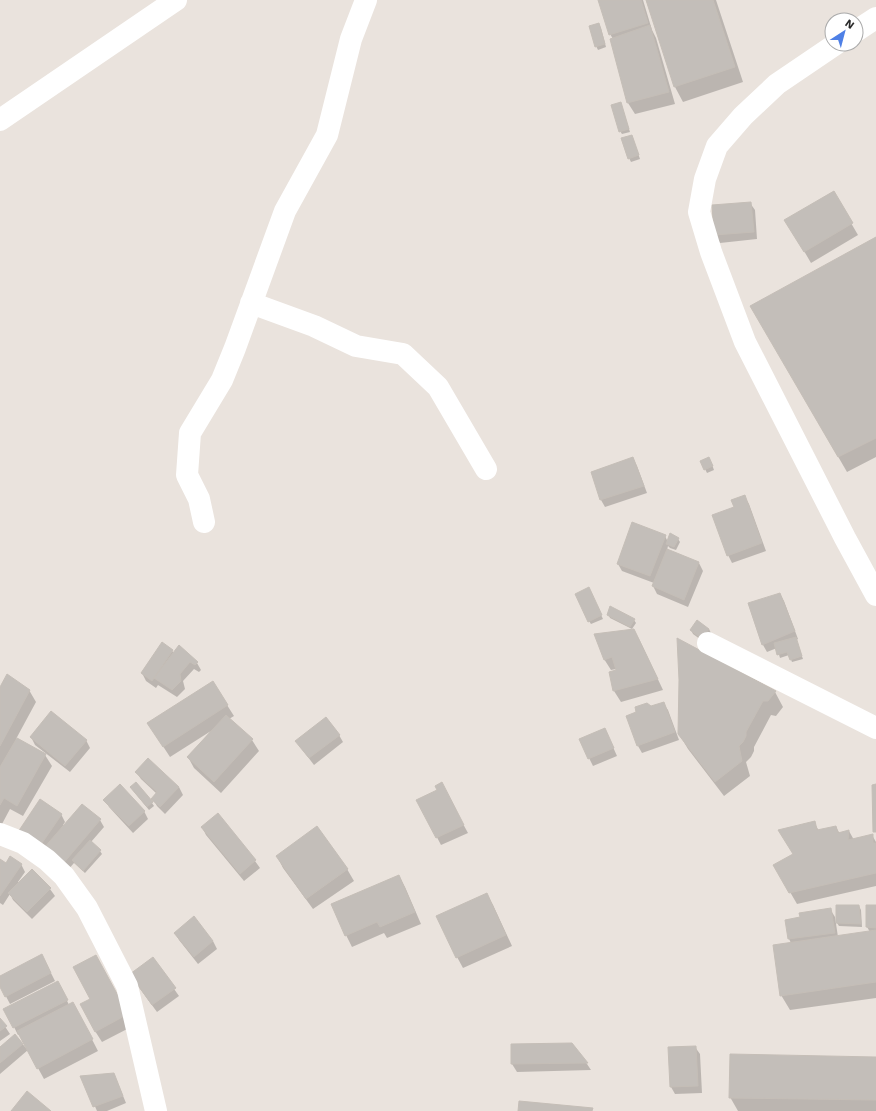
<svg xmlns="http://www.w3.org/2000/svg" width="876" height="1111" viewBox="0 0 876 1111" font-family="'Work Sans',sans-serif">
<rect width="100%" height="100%" fill="#eae3dd"/>
<path fill="#0003" d="M600,0h43l9,30 4,8 19,66 -40,10 -7,-11 -17,-63 2,-1 -3,-5z
M647,0h69l27,82 -60,20 -8,-15z
M599,24l2,4 5,19 -8,3 -2,-4z
M621,104l9,28 -8,2 -2,-3z
M633,139l7,20 -9,3 -2,-4z
M833,192l25,43 -47,28 -25,-43z
M750,203l5,7 2,29 -37,4 -5,-8z
M876,238v219l-29,15 -96,-166z
M633,458l4,8 10,27 -42,14 -4,-7 -9,-28z
M711,462l3,8 -7,3 -2,-4z
M744,496l5,8 17,47 -34,12 -4,-8 7,-47z
M665,536l3,6 10,-3 2,3 -4,8 -6,-2 -2,-2 -1,4 32,13 4,8 -15,36 -31,-13 -4,-8 1,-3 -32,-12 -4,-7z
M590,592l13,27 -12,5 -2,-3z
M780,594l4,7 14,38 -2,1 7,19 -11,3 -3,-7 -9,3 -3,-10 -10,4 -4,-7 -14,-41z
M608,614l26,6 2,3 -4,6 -22,-11z
M709,629l2,4 -7,9 -11,-8 -2,-4z
M634,630l6,11 23,49 -42,12 -7,-11 -4,-18 7,-2 -1,-2 -5,1 -7,-11z
M172,651l2,2 23,10 4,7 -2,2 -5,-3 -11,12 2,8 -8,8 -19,-12 -2,3 -10,-7 -4,-8z
M0,689l29,1 7,12 -20,37 29,16 7,11 -29,50 -13,-7 -8,15 -2,-1z
M775,692l8,15 -7,9 -5,-1 -17,32v4l-3,6 -5,5 4,14 -26,20 -36,-47 -9,-15z
M663,703l5,7 11,30 -37,13 -4,-7 13,-38z
M227,705l7,11 -5,3 23,21 7,11 -38,42 -27,-25 -6,-11 23,-26 -41,26 -15,-23z
M605,729l12,27 -24,10 -13,-26z
M339,735l4,7 -29,23 -13,-17 -4,-7z
M31,737l55,3 4,8 -20,24 -35,-27z
M136,772l43,15 4,8 -18,19 -8,-8 -4,-7 4,-5 -16,-15z
M131,788l21,15 2,3 -5,4z
M445,791l23,42 -27,12 -23,-44z
M105,800l39,11 4,8 -15,14 -24,-26z
M61,814l4,8 -2,3 1,1 36,-6 4,7 -13,15 9,9 2,3 -17,19 -11,-10 -7,8 -43,-31z
M218,815l37,46 5,7 -16,13 -38,-46 -4,-8z
M814,822l5,9 17,-4 4,7 9,-3 5,9 18,-5 4,7v44l-79,18 -22,-38 19,-11z
M277,856l70,13 7,12 -41,28 -30,-41z
M0,860l6,5 15,-1 4,8 -7,10 1,1 13,-13 18,19 5,7 -23,23 -19,-19 -3,-6 -7,11 -3,-2z
M399,876l6,11 16,37 -34,14 -3,-5 -32,14 -6,-12z
M486,894l7,11 19,41 -49,22 -6,-11z
M859,906l2,4 1,17 -23,-1 -2,-3z
M867,906h9v92l-86,12 -9,-15 10,-52 -2,-4 -3,-19 15,-2 29,-9 5,8 3,20 32,-5 -3,-5z
M175,933l38,8 4,8 -19,15 -19,-24z
M153,959l26,37 -22,16 -22,-30z
M46,963l9,18 -45,23 -10,-19v-8z
M74,967l59,59 -31,16 -7,-11 -4,-32z
M62,990l7,15 10,9 19,37 -54,28 -16,-29 -28,24v-26l15,-13 11,13v-1l-6,-13 -2,1 -13,-26z
M0,1019l10,15 -10,7z
M572,1044l15,20 4,6 -74,2 -5,-8v-19z
M695,1047l5,7 2,39 -27,1 -4,-7z
M876,1058v53h-138l-8,-14z
M113,1074l4,7 9,22 -19,8h-10l-15,-34z"/>
<path fill="#c3beb9" stroke="#c5beb7" d="M598,0h43l7,23 -39,12z
M646,0h67l22,67 -61,20z
M599,23l6,21 -10,3 -6,-21z
M650,25l19,67 -42,11 -17,-64z
M621,102l8,27 -10,3 -8,-27z
M632,135l7,20 -11,4 -7,-21z
M834,191l19,32 -49,29 -20,-32z
M751,202l3,30 -40,3 -2,-30z
M876,237v201l-38,19 -88,-151z
M633,457l11,29 -44,14 -9,-28z
M709,457l4,9 -9,4 -4,-9z
M745,495l17,48 -35,13 -15,-41 22,-8 -3,-7z
M632,522l34,13 -16,41 -33,-12z
M670,533l9,5 -5,9 -8,-3z
M667,549l32,13 -15,38 -32,-14z
M589,587l13,28 -14,7 -13,-28z
M780,593l15,38 -33,14 -14,-42z
M610,606l25,13 -5,8 -23,-12z
M697,620l12,9 -7,10 -12,-9z
M634,629l24,50 -45,12 -4,-19 7,-2 -4,-13 -8,3 -10,-26z
M796,637l6,19 -12,4 -3,-8 -10,3 -3,-12z
M677,638l99,53 -8,10h-5l-17,31v4l-3,6 -4,4 3,15 -27,21 -37,-48 1,-54z
M162,642l11,8 -21,31 -11,-8z
M179,645l19,17 -3,3 -5,-3 -10,12 1,7 -9,9 -18,-12z
M7,674l23,16 -30,56v-59z
M213,681l15,24 -65,42 -16,-24z
M664,702l11,30 -38,14 -11,-30 10,-4 -1,-5 12,-4 4,3z
M51,711l36,29 -22,26 -35,-29z
M226,715l27,24 -39,43 -27,-25z
M326,717l14,18 -31,23 -14,-17z
M605,728l9,20 -26,11 -9,-20z
M17,738l29,16 -29,52 -13,-8 -4,7v-38z
M148,758l31,29 -19,20 -9,-8 6,-7 -22,-20z
M136,782l17,20 -6,5 -17,-20z
M442,782l22,43 -28,13 -20,-38 21,-10 -2,-4z
M120,784l25,27 -16,15 -26,-26z
M876,784v48h-3l-1,-47z
M40,799l22,15 -22,32 -22,-14z
M82,804l19,15 -39,46 -19,-16z
M218,813l38,47 -16,14 -39,-47z
M815,821l2,9 19,-4 2,7 11,-3 -1,10 25,-6v9h3v30l-87,20 -16,-28 20,-11 -15,-24z
M317,826l31,43 -42,30 -30,-43z
M90,840l11,10 -18,21 -11,-11z
M10,856l12,8 -22,32v-37l6,4z
M32,869l19,19 -24,24 -19,-19z
M399,875l16,37 -35,15 -3,-5 -32,14 -14,-32z
M487,893l19,42 -50,23 -20,-42z
M836,905h23l2,19 -25,-1z
M866,905h10v23l-10,-1z
M831,908l4,25 -47,6 -3,-19 15,-3 -1,-4z
M194,916l19,25 -19,16 -20,-24z
M876,930v52l-96,14 -7,-51z
M42,954l9,19 -46,24 -5,-10v-11z
M96,955l32,59 -33,18 -15,-28 10,-5 -17,-32z
M153,957l23,31 -24,17 -22,-31z
M58,981l10,19 -55,28 -10,-19z
M73,1002l20,37 -56,30 -20,-38z
M0,1018l7,8 -7,5z
M15,1034l8,10 -23,19v-16z
M572,1043l16,20 -77,1v-20z
M696,1046l2,40 -28,1 -2,-40z
M730,1054l146,3v43l-147,-2z
M114,1073l9,23 -30,11 -13,-31z
M27,1091l24,20h-40z
M519,1101l74,7 -1,3h-74z"/>
<g fill="none" stroke-linecap="round" stroke-linejoin="round">
<path stroke="#fff" stroke-width="22" d="M856,31l20,-13
M836,44l-59,40 -34,32 -26,30 -12,33 -6,33 12,40 34,90 100,196 31,57
M0,120l176,-120
M251,303l63,23 42,20 47,8 35,33 48,82
M204,522l-5,-23 -12,-24 3,-42 32,-53 13,-32 50,-137 42,-76 24,-96 15,-39
M708,643l168,85
M0,834l23,9 24,17 17,16 23,32 40,78 29,125"/>
</g>
<g transform="translate(844 32) rotate(36)"><circle r="19" fill="#ffffff" stroke="#aaaaaa"/>
<path d="M0-3L7 15L0 10L-7 15Z" fill="#4f80e6"/>
<text y="-6" font-size="11" font-weight="bold" text-anchor="middle" fill="#2a2a2a">N</text>
</g>
</svg>
